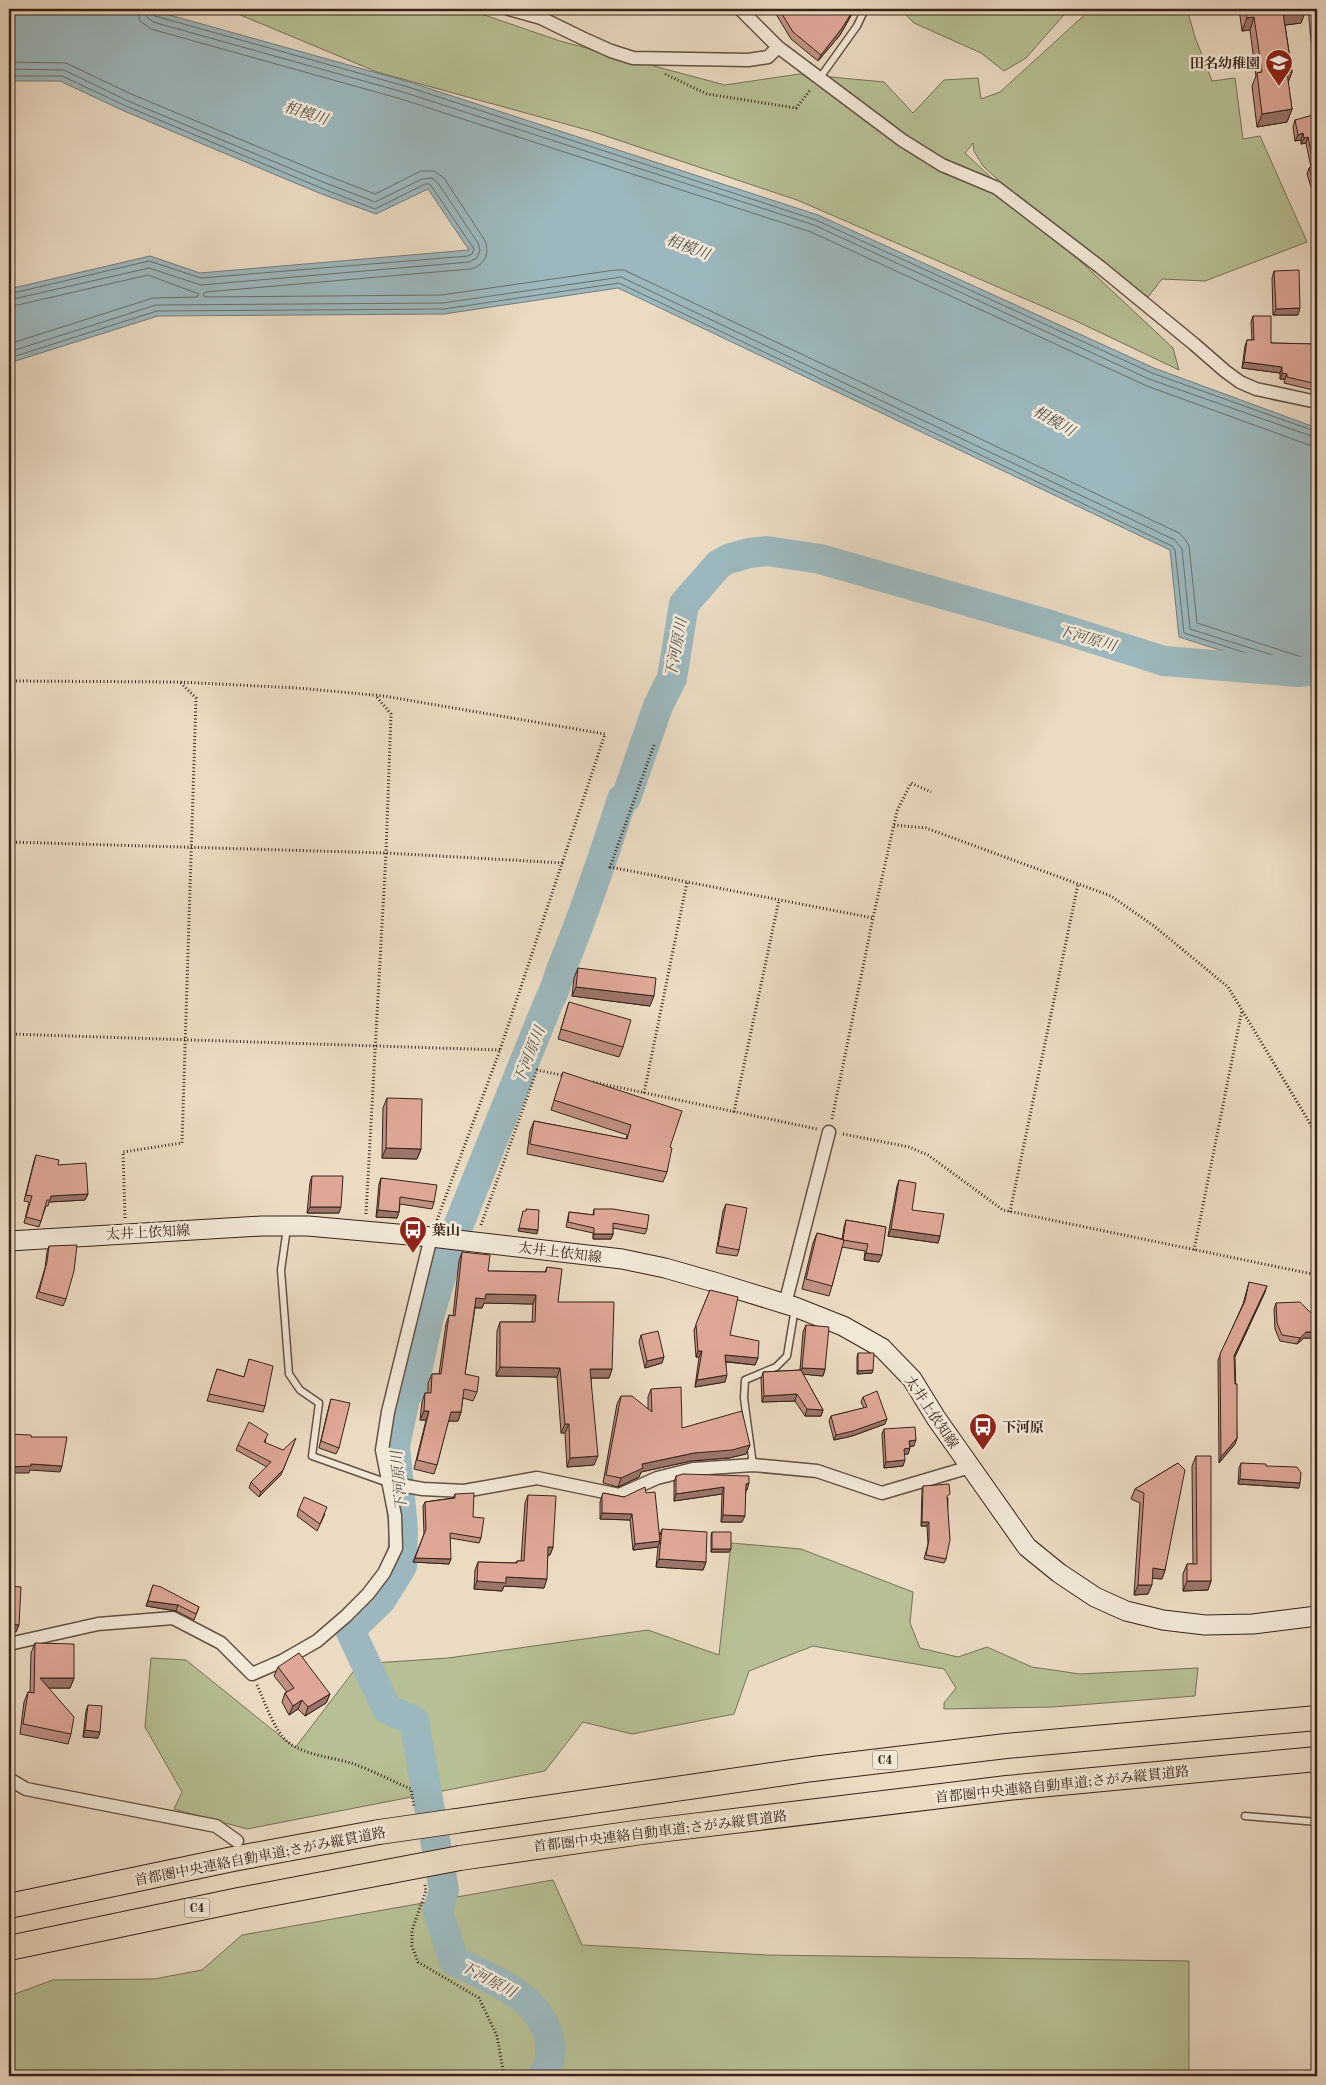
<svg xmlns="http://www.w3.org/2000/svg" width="1326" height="2085" viewBox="0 0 1326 2085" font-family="'Old Standard TT','Noto Serif JP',serif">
<rect width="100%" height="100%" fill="#ebdbc3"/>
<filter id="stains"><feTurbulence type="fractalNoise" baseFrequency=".004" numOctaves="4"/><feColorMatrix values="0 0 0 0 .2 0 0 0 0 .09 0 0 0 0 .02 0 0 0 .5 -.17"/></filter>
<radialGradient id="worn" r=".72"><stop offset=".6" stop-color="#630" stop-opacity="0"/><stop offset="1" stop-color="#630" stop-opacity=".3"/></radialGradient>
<path fill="#b7c094" stroke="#777256" d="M226,9h241l93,32 165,44 74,-11 85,8 29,31 31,-33 34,-2 3,21 19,-7 91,-83h96l8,28 17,44 23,-3 8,61 17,-3 47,106 -102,39 -43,-2 -14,18 -128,-97 -37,-34 -9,-15 -1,-8 -8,10 208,195 6,22 -105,-50 -277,-120 -206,-69 -214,-59z
M900,9h169l-43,49 -22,13 -23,-18 -67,-30z
M731,1543l70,6 112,43 -3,31 10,25 38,9 29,-10 45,20 48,7 118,-6 -3,28 -142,11 -109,2v-6l12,-15 -12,-19 -131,-23 -64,25 -15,43 -102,20 -49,-12 -38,49 -298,58 -73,-20 8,-17 -37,-65 6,-69 35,2 109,88 64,-84 89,-6 200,-28 71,25z
M553,1880l29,65 185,10 422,6v115h-1180v-80l44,-16 101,-1 48,-9 40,-35z"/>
<path fill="#9cb8be" stroke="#747c7c" d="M9,9h139l258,72 412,134 336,153 163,60v253l-138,-44 -9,-87 -552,-262 -174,26 -286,2 -149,47v-74l141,-33 50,17 269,-23 -41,-61 -52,25 -57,-21 -195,-82 -64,-30h-51z"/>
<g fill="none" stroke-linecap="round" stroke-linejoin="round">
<path stroke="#6a6e6c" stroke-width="1" d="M137,9l3,12 11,8 250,70 410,133 336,154 162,59 8,1
M145,9l2,8 6,5 250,70 411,133 335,154 168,59
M151,9l1,4 3,3 250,70 411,134 336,153 165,59
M9,62l57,1 65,31 195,81 49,19 46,-23h13l10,7 40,61c7,13 1,27 -14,30l-264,23 -3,2 2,3 237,-2 173,-25h9l555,263 6,6 4,7 8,77 120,39
M9,69l55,1 64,31 195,81 52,20 47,-23 10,-1 6,5 40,60 2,7 -3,8 -8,4 -268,23 -52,-17 -140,32
M9,76h53l64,30 195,82 54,21 50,-25h5l44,65 -2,5 -4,2 -267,22 -52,-17 -140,33
M9,307l139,-32 51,19 -2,3 -44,1 -144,46
M9,352l147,-47 287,-2 178,-26 554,263 7,9 8,80 127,40
M9,358l148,-47 287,-2 175,-26 553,263 3,4 9,83 133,43"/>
<path stroke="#9cb8be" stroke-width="30" d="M543,2076c19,-32 -1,-66 -30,-85 -18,-12 -40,-21 -59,-30l-16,-50 6,-21 -30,-169 -27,-12 -37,-79 31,-30 21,-34 1,-37 -8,-83 10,-48 9,-14 15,-67 21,-71 99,-245c7,-11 9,-24 14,-36 22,-54 41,-110 59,-166l4,-1 32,-92 14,-28 12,-74 35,-40 9,-5 21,-6 18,-2 53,8 227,65 117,37 134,11 19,-2"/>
<defs>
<path id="lane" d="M1312,9l3,33 2,4
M819,79l38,-53 8,-17
M287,1228l-6,42 8,104 11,16 19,13 -7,53 76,27
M753,1465l-9,-67 1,-18 31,-13 11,-11 8,-48
M1245,1816l72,6"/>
<path id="street" d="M509,9l32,9 41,20 29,13 22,7 115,2 20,-3 10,-10
M740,9l38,38 124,93 40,25 55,23 103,79 94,77 31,27 15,11 16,7 61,13
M785,1304l44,-172
M389,1483l34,6 41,2 73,-13 82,17 38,-17 36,-9 60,-4 64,6 65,22 88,-26
M9,1644l89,-20 75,-6 48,25 31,31 30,-13 35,-20 29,-25 22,-22 16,-21 12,-25 -1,-32 -13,-66 6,-38 43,-175
M9,1779l17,10 190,37 21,15"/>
<path id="secondary" d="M9,1241l253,-15h46l123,11 191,22 43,9 49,14 81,25 48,19 39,22 30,31 24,39 91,129 32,26 36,24 31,14 37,9 42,5 48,-1 64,-8"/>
<path id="highway" d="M456,1821l357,-52 193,-23 311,-28
M460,1858l182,-26 365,-44 310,-29
M9,1906l224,-47 146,-27
M9,1948l230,-48 147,-28"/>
</defs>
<use href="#lane" stroke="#645144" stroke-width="9"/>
<use href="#street" stroke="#645144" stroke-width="15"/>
<use href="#secondary" stroke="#372319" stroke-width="21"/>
<use href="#highway" stroke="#372319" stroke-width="26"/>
<path stroke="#372319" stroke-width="3" stroke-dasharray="1 2.5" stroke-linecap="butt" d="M665,74l42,20 89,14 15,-19
M9,681l170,1 119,6 86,8 221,38 -105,316 -63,170
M9,698l1,-17
M654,745l-44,122 263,51
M894,825l32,3 185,68 43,30 74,61 89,148
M9,842l377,11 178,10
M9,1034l491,16
M593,1082l224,47
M644,1093l43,-211
M734,1112l45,-212
M832,1119l41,-201 24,-107 14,-28 20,9
M843,1134l66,13 19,8 75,55 314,65
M1010,1212l68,-328
M366,1214l20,-361 5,-139 -15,-18
M125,1218l-2,-66 59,-9 14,-445 -16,-16
M481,1225l56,-155 28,6
M1194,1250l48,-240
M257,1685c8,17 17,46 31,57 18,14 45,15 66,22 19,7 38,17 57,25l3,18
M425,1885l1,6 -14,39v16l6,16 61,36 18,38 7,40"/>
<use href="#lane" stroke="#f2e8d8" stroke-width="6"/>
<use href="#street" stroke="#f2e8d8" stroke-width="12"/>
<use href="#secondary" stroke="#f2e8d8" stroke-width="19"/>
<use href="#highway" stroke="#ebdbc3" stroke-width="24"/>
<defs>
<path id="highway-bridge" d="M379,1832l77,-11
M386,1872l74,-14"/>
</defs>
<use href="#highway-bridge" stroke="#372319" stroke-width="26" stroke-linecap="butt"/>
<use href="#highway-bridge" stroke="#ebdbc3" stroke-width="24"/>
</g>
<path fill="#c09083" stroke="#372319" d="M773,9h82l-3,5 -12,21 -22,26 -27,-22z
M1239,9h66l-4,14 -16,2 7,47 -4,10 4,27 -5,13 -30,5 -5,-41 4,-10 -6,-46 -8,1z
M1295,120l22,8v74l-1,1 -9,-29 2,-6 2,-1 -5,-24 -5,1v-4l-6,1 -2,-14z
M1274,271l24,44h-25l-1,-37z
M1253,316l18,27 46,1v47l-33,-8 1,-4h-5v-6l-38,-5 3,-22 2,-6h5l-1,-18z
M578,968l72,38 -78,-10 2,-18z
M569,1002l54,45 -4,10 -61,-18z
M560,1082l110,65 -3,25 -4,10 -136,-28 3,-23 4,-10 92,18 1,-4 -76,-25z
M387,1098l34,51 -4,10 -35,-1 1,-50z
M36,1155l22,10 30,29 -3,6 -36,2 -1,4h-2l-7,21 -15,-4 5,-21 -5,-1 10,-40z
M312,1176l27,37h-32l3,-31z
M381,1178l53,24 -2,7 -32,-5 -1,8 -2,6 -21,-1 3,-33z
M899,1180l13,30 28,26 -2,7 -50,-7 9,-50z
M726,1204l13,46 -2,6 -21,-3 7,-42z
M594,1209l53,20 -2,5 -32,-6v6l-2,5h-18v-6l-27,-6 3,-15 24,3z
M846,1220l40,7 -7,35 -15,-2 1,-9 -23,-4 -10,39 -3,10 -27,-7 11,-46 4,-10 25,6 2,-12z
M49,1246l17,53 -3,7 -27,-8 9,-30 2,-16z
M462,1252l26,19 57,1 2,-5 11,35 54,67 -3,9h-18l3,87 -27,2 -2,-34h-4l-4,-56 -61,-1 1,-45 3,-9h32l1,-18 -49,-1 -2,5h-7l-10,66 12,18 -4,9 -10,-3 -2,14 -3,9h-10l-11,44 -3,9 -20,-5 12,-49h-6l2,-18 3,-9h3v-10l4,-9h7l7,-50 3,-9 4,1 6,-55z
M1249,1282l16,10 -30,65 2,81 -2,6 -16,19 -1,-103 25,-56z
M710,1290l20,45 28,23 -3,7 -29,-3 -1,20 -30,5 4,-30h-3l-2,-27z
M1276,1303l38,13h3v22h-13l-7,6 -17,-3 -5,-12 -1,-20z
M806,1325l19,44 -2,7 -20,-2 20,36 -2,6h-16l-10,-15 -33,1 -1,-23 2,-7 37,-2 3,-38z
M641,1335l21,28 -17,5 -6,-26z
M858,1353l15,17 -1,3 -15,1v-17z
M249,1359l16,47 -2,6 -56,-11 10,-32 27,8z
M651,1389l31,39 68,17 -4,9 -17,4 -38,3 -50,11 -2,5 -21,10 -15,-4 14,-79 4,-8 27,13v-12z
M863,1397l22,27 -33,12 -18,4 -5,-19 2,-5 33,-8 -3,-6z
M331,1399l8,49 -3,6 -17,-6 10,-42z
M884,1429l30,17h-4v2l-2,6h-4l-1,12 -19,2 -2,-34z
M266,1439l-1,4 16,32 -22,22 -10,-9 2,-6 16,-15 -31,-17 2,-5z
M1196,1456l15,125 -3,9 -25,1v-17l4,-10h6l-1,-98z
M1178,1463l-13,107 -3,9 -10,-1 -4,16 -14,1 6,-92 -9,-4 4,-10z
M1241,1463l25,3 33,22 -61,-4 1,-16z
M676,1476l71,14h-1l-4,32h-21l1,-28 -48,7v-19z
M923,1486l25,12 -2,61 -2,4 -20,-4 4,-15 -1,-18h-6l1,-36z
M603,1493l21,4 22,-4 14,42 2,-6 44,33 -3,8 -47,-3 2,-20 -25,3 -3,-30 -30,-1v-17z
M455,1494l18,23 8,21 -2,5 -29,-5 -1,26 -36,-2 11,-28 -1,-28 2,-4 28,-4z
M528,1495l25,52 -3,8h-2l-4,33 -40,-2 -2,5 -28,-2 1,-19 3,-8 38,1 1,-2h4l4,-58z
M299,1509l26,5 -8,17 -20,-15z
M712,1532l17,20h-18v-17z
M153,1585l46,22 -5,13 -18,-9 -30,-5z
M35,1643l39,35 -4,10h-22l23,46 -3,10 -48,-10 4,-32 4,-10 2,1 1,-40z
M278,1667l52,27 -4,9 -21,13 -7,-7 -9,6 -7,-13 3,-9 2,-1 -13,-16z
M88,1705l10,33 -15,-1 3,-26z"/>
<path fill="#9c756a" stroke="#372319" d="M855,9l-3,5 -12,21 -22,26 3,-6z
M1306,10l-5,13 -22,3 4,-13z
M1254,17l-4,13 -8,1 5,-13z
M1287,72h5l-5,13z
M1292,109l-5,13 -30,5 5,-13z
M1303,133l-2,7 -6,1 3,-6z
M1308,137l-2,6 -5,1 3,-6z
M1300,308l-2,7h-25l3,-6z
M1244,362l38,5 -2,6 -38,-5z
M1282,373l5,1 -2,5h-5z
M576,987l78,9 -4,10 -78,-10z
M386,1148l35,1 -4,10 -35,-1z
M88,1194l-3,6 -36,2 2,-6z
M310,1207h31l-2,6h-32z
M378,1210l21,2 -2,6 -21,-1z
M519,1228l19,2 -1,4 -19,-3z
M891,1229l49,7 -2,7 -50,-7z
M594,1234h19l-2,5h-18z
M866,1253l16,2 -3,7 -15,-2z
M1267,1286l-2,6 -33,70 2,-6z
M486,1294l50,1 -3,9 -49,-1 -2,5 -9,-1 3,-9z
M1306,1332h11v6h-13l-7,6 3,-6z
M698,1351h4l-3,6h-3z
M725,1355l33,3 -3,7 -33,-4z
M664,1357l-2,6 -17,5 2,-7z
M500,1367l60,1 -3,9 -61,-1z
M802,1368l23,1 -2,7 -23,-2z
M590,1369h22l-3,9h-22z
M873,1370l-1,3 -15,1 1,-3z
M727,1375l-2,7 -30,5 2,-7z
M797,1394l-2,7 -33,1 2,-6z
M807,1409l16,1 -2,6h-16z
M424,1411h5l-3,9h-6z
M451,1412h10l-3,9h-10z
M887,1419l-2,5 -33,12 -18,4 2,-5z
M565,1424h4l-4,9h-4z
M1237,1438l-2,6 -16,19 2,-6z
M916,1440l-2,6h-7l2,-5z
M294,1443l-13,32 -22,22 2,-5z
M750,1445l-4,9 -17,4 -38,3 -50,11 -2,5 -21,10 3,-9 21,-14 52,-11z
M910,1448l-2,6h-6l2,-5z
M598,1456l-4,9 -27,2 3,-9z
M905,1460l-2,6 -19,2 2,-6z
M31,1464l31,2 -2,6 -30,-2 -1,3h-20v-6z
M1240,1479l60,4 -1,5 -61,-4z
M749,1483l-2,7h-3l2,-6z
M724,1487l-2,7 -48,7 2,-7z
M602,1513l30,1 -2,6 -30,-1z
M723,1515l22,1 -3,6h-21z
M922,1522h7l-2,4h-6z
M660,1541l-2,6 -25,3 2,-6z
M548,1547h5l-3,8h-5z
M712,1549h19l-2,3h-18z
M415,1558l36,1 -2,5 -36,-2z
M659,1559l47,3 -3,8 -47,-3z
M1153,1568l12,2 -3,9 -13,-1z
M506,1577l41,2 -3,9 -40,-2 -2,5 -28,-2 3,-8z
M1187,1581h24l-3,9 -25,1z
M1138,1585h14l-4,9 -14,1z
M148,1601l30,4 -2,6 -30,-5z
M9,1624l10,1 -3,7 -7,-1z
M40,1678h34l-4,10h-34z
M330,1694l-4,9 -21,13 3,-9z
M302,1700l-4,9 -9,6 4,-9z
M85,1730l15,2 -2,6 -15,-1z"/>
<path fill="#dfa798" stroke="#372319" d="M779,9h75l-12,19 -21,27 -28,-23z
M1246,9h59l1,1 -23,3 9,59h-5l5,37 -30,5 -5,-41 5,-1 -8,-55 -7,1z
M1313,115l4,13v65l-8,-25 5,-2 -6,-29 -4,1 -1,-5 -5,2 -3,-15z
M1299,270l1,38 -24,1 -2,-38z
M1253,316h18v27l46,1v40l-30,-7v-3l-5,-1v-6l-38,-5 3,-22h7z
M578,968l78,10 -2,18 -78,-9z
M569,1002l62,18 -8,27 -62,-18z
M563,1072l119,39 -12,36 2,1 -5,24 -137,-28 4,-23 93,18 4,-14 -77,-25z
M387,1098l35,1 -1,50 -35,-1z
M36,1155l23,5 -1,5 28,-2 2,31 -37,2 -1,4h-3l-6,21 -15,-4 6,-21 -6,-1z
M312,1176h31l-2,31h-31z
M381,1178l56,7 -3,17 -34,-5 -1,15 -21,-2z
M899,1180l17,3 -4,27 32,4 -4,22 -49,-7z
M726,1204l21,4 -8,42 -21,-4z
M526,1209l13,1 -1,20 -19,-2 4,-17h3z
M594,1209h19l36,6 -2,14 -34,-6v11h-19v-6l-26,-6 1,-10 25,3z
M846,1220l40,7 -4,28 -16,-2 2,-9 -25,-4z
M817,1233l27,7 -12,46 -26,-7z
M77,1245l-3,26 -8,28 -27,-7 8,-30 2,-16z
M462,1252l28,3 -2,16 58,1 1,-5 15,2 -4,33h56l-2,67h-22l8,87 -28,2 -1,-34h-4l-5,-56 -60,-1v-45h35l1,-27 -50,-1 -1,5 -9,-1 -11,76 14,3 -2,15 -13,-3 -3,23h-10l-14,53 -20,-5 12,-49h-5l1,-18h6l1,-19h9l8,-59 6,1z
M1249,1282l18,4 -33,70 1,28h2v54l-16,19 -1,-103 25,-53z
M710,1290l28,7 -8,38 29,6 -1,17 -33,-3 2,20 -30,5 5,-29h-4l-2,-27z
M1300,1302l14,14h3v16h-11l-6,6 -18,-3 -5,-12 -1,-20z
M806,1325l23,2 -4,42 -23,-1z
M658,1331l6,26 -17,4 -6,-26z
M858,1353h16l-1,17 -15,1z
M249,1359l24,7 -8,40 -56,-12 8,-25 27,8z
M801,1370l22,40 -16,-1 -10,-15 -33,2 -1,-24z
M681,1387l1,41 60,-17 8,34 -18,5 -38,3 -52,11 1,4 -22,10 -15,-3 15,-79h11l20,16 -1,-23z
M877,1391l10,28 -34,12 -17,4 -5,-19 36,-9 -4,-10z
M331,1399l19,4 -11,45 -18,-7z
M249,1422l19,12 -4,8 19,8 13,-12 -13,32 -22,22 -10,-10 20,-20 -33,-17z
M915,1427l1,13 -7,1 1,7 -6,1 1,11 -19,2 -2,-33z
M9,1434l22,1v2h36l-5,29 -31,-2v2l-22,1z
M1196,1456h15v125h-24v-17h10z
M1178,1463l7,7 -20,100 -12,-2 -1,17h-14l6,-92 -9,-4z
M1241,1463l25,1v2l31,1 4,6 -1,10 -60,-4z
M683,1474l66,2v7l-3,1 -1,32 -22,-1 1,-28 -48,7v-18z
M949,1484l1,10 -3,2 3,44 -4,19 -20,-4 3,-15v-18h-7l1,-36z
M645,1487l1,6 9,-1 5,49 -25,3 -3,-30 -30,-1v-17l1,-3 21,4z
M474,1493l-1,24 11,1 -3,20 -31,-5 1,26 -36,-1 11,-29 -1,-27 30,-4v-4z
M528,1495l28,1 -3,51h-5l-1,32 -41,-2v6l-29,-2 1,-19 39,1v-2h7z
M304,1497l23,10 -7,17 -21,-15z
M662,1529l45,3 -1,30 -47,-3z
M712,1532h19v17h-19z
M153,1585l8,2 38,20 -3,7 -18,-9 -30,-4z
M9,1586l12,1 -2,38 -10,-1z
M35,1643l39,1v34h-34l34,39 -3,17 -48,-10 5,-32 6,1z
M299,1653l31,41 -22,13 -6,-7 -9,6 -8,-13 9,-5 -16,-21z
M88,1705l14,1 -2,26 -15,-2z"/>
<defs>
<symbol id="school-pin" viewBox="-11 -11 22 30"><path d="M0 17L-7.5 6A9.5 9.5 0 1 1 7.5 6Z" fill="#8f2418" stroke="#f2e8d8"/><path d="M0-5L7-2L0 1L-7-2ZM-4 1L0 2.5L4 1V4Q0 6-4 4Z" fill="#fff"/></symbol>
<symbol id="bus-pin" viewBox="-11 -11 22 30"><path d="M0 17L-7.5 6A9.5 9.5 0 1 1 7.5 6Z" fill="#8f2418" stroke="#f2e8d8"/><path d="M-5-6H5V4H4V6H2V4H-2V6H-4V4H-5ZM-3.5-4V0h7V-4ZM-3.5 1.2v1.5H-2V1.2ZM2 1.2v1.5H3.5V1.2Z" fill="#fff"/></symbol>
</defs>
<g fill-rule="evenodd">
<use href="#school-pin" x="1263" y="47" width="32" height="43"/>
<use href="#bus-pin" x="397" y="1214" width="32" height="43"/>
<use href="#bus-pin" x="967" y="1411" width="32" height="43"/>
</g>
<g text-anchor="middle" stroke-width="5" stroke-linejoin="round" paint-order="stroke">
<g fill="#f2e8d8" stroke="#6f5e52" stroke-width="1">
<rect x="872.5" y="1750.5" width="25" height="19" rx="4"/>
<rect x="184.5" y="1898.5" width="25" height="19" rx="4"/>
</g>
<g font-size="12" font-weight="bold" fill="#372319">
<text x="885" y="1764">C4</text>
<text x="197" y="1912">C4</text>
</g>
<g font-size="14" font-weight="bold" fill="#372319" stroke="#f2e8d8" text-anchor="start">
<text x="1260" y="68" text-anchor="end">田名幼稚園</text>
<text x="432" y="1235">葉山</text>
<text x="1002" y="1432">下河原</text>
</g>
<g font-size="14" fill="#372319" stroke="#f2e8d8">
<text transform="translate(148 1232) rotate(-3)" y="5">太井上依知線</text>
<text transform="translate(560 1252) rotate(7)" y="5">太井上依知線</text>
<text transform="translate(932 1412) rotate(56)" y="5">太井上依知線</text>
<text transform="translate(1062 1784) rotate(-6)" y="5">首都圏中央連絡自動車道;さがみ縦貫道路</text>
<text transform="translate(660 1831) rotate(-7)" y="5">首都圏中央連絡自動車道;さがみ縦貫道路</text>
<text transform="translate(260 1856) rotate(-11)" y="5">首都圏中央連絡自動車道;さがみ縦貫道路</text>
</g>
<g font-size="15" font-style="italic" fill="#55504b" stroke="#f2e8d8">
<text transform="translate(306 113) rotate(18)" y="5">相模川</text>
<text transform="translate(688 247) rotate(21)" y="5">相模川</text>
<text transform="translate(1054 421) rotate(30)" y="5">相模川</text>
<text transform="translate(1087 638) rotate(16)" y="5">下河原川</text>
<text transform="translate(676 648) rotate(-79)" y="5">下河原川</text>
<text transform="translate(529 1055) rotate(-68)" y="5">下河原川</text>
<text transform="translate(399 1481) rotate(-95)" y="5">下河原川</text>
<text transform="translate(488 1979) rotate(28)" y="5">下河原川</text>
</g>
</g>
<rect width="1326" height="2085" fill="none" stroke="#ebdbc3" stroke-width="30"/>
<rect x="10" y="10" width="1306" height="2065" fill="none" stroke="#372319" stroke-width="2.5"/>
<rect x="15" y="15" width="1296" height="2055" fill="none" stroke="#372319"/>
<rect width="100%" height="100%" filter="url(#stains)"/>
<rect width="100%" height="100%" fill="url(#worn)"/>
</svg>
